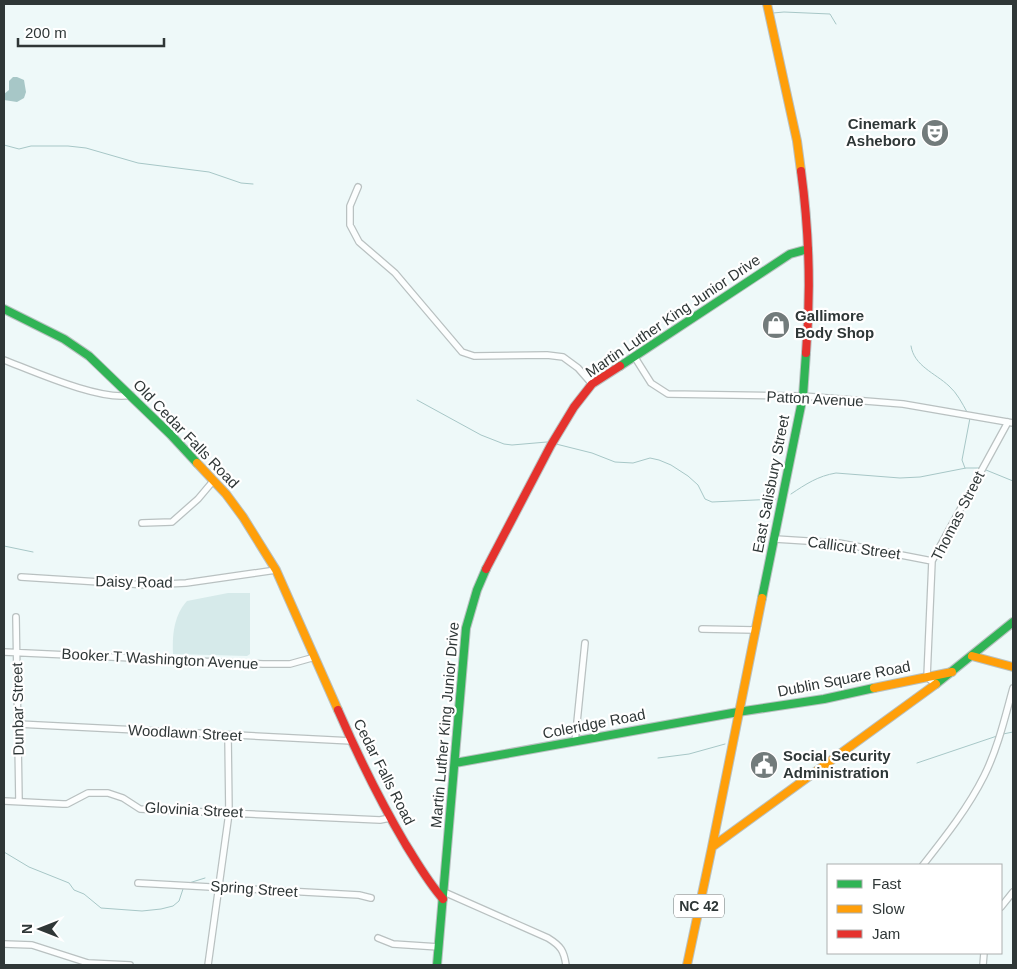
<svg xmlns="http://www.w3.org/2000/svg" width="1017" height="969" viewBox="0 0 1017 969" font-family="Helvetica,sans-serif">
<rect width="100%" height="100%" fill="#eef9f9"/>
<path fill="#d6eaea" d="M228,593h22v61l-3,2 -74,-2c-1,-19 1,-39 14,-53z"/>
<path fill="#a7c7c7" d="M17,77l7,3 2,12 -2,6 -7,4 -13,-2v-6l5,-4v-9l4,-4z"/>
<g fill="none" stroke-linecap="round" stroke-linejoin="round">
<path stroke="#a7c7c7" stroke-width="1" d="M773,13l11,-1 46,2 6,10
M4,145l15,4 12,-3h37l18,2 52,15 71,9 32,11 12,1
M911,346c3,20 24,27 38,40 8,7 13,17 18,26
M417,400l64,35 23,9 8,1 35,-3
M556,444l36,9 23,9 18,1 17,-5 9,2 12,5 17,11 10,9 7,14 7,3 64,-3
M965,468l-3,-8 8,-42
M986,470l27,11
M791,494c15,-10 27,-18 45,-21l64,5 20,-1 46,-9h13
M4,546l29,6
M1003,734l10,-2
M658,758l31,-4 36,-10
M917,763l80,-27
M4,852l25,15 40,16 5,7 10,4 17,14 41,3 19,-2 12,-3 6,-5 4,-12
M189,883l16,-5"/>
<defs>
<path id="street" d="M358,187l-8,19v19l9,17 36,31 67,79 12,4 73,-1 16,2 15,11 14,16
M634,356l17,27 17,11 135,2 100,8 110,19
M4,360c29,11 98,42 127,35
M142,523l30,-1 26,-23 16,-19
M775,539l64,4 93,18
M21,577l126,8 39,-2 90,-13
M16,617l3,184
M702,629l53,1
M4,652l259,12h27l25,-7
M936,685l-9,-8 5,-116 76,-139
M18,724l334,17
M575,742l10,-99
M4,801l59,3h4l21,-11h20l15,5 17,11 240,11 10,-2
M923,865c22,-28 45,-57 61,-89 14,-28 21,-59 29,-88
M138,883l221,12 12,3
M444,892l104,46c13,8 16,13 18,27
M1001,907l12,-15
M378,938l15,6 46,3
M4,944l28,1 56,18 42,2
M208,965l21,-152 -1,-77
M983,965l1,-12"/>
<path id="fast" d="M4,309l60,30 25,17 82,79 26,28
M620,366l170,-112 18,-5
M762,598l41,-202 3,-43
M936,684l77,-62
M455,763l283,-51 86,-13 50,-11
M437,965l29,-337 11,-38 9,-21"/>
<path id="slow" d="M767,4l30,137 4,30
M197,463l29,31 17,23 33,53 62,140
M972,656l41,11
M874,688l78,-16
M712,847l50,-249
M687,965l25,-118 224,-163"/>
<path id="jam" d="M801,171c8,59 10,122 5,182
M486,569l65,-124 23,-38 18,-23 28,-18
M338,710c20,46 42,91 68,135 12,19 22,37 37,54"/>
</defs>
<use href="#street" stroke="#b9c1c1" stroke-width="8"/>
<use href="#fast" stroke="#b9c1c1" stroke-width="10"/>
<use href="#slow" stroke="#b9c1c1" stroke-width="10"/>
<use href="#jam" stroke="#b9c1c1" stroke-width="10"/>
<use href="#street" stroke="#fcfefe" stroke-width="5.5"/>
<use href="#fast" stroke="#30b455" stroke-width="8"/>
<use href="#slow" stroke="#ff9f0a" stroke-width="8"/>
<use href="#jam" stroke="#e5322d" stroke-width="8"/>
</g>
<defs>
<symbol id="theatre-disc" viewBox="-11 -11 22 22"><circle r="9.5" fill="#727b7b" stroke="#fff"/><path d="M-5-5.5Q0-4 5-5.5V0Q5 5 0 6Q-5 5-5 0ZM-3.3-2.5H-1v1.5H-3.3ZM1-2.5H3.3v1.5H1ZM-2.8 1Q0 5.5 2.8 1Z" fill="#fff"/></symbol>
<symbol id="shop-disc" viewBox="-11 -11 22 22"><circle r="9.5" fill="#727b7b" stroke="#fff"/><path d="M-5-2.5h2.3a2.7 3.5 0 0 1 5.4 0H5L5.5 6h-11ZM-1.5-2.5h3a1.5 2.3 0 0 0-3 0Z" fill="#fff"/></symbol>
<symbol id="civic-disc" viewBox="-11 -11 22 22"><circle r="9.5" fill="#727b7b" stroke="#fff"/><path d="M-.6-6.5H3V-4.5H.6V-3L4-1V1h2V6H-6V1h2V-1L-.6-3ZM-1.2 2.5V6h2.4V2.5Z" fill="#fff"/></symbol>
</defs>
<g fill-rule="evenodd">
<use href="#theatre-disc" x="919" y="117" width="32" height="32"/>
<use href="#shop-disc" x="760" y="309" width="32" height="32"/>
<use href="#civic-disc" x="748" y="749" width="32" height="32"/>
</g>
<g text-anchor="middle" stroke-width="4.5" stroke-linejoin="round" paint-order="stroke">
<rect fill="#fff" stroke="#6d7373" stroke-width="1" x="674" y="894.5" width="50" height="23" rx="4"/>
<g font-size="14" font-weight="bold" fill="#2f3737">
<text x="699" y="911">NC 42</text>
</g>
<g font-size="15" font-weight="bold" fill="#2f3737" stroke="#fff" text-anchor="start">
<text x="916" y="129" text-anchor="end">Cinemark<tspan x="916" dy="17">Asheboro</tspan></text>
<text x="795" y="321">Gallimore<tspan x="795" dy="17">Body Shop</tspan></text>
<text x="783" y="761">Social Security<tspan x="783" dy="17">Administration</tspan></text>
</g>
<g font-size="15" fill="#2f3737" stroke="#fff">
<text transform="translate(673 316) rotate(-34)" y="5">Martin Luther King Junior Drive</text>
<text transform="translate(815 399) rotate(3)" y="5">Patton Avenue</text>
<text transform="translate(186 434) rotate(46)" y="5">Old Cedar Falls Road</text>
<text transform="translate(771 484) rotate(-79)" y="5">East Salisbury Street</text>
<text transform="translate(958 516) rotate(-63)" y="5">Thomas Street</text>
<text transform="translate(854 548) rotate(8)" y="5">Callicut Street</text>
<text transform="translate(134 582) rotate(1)" y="5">Daisy Road</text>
<text transform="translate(160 659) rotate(3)" y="5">Booker T Washington Avenue</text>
<text transform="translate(844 679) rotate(-11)" y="5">Dublin Square Road</text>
<text transform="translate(18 709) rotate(-91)" y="5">Dunbar Street</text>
<text transform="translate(594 724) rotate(-11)" y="5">Coleridge Road</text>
<text transform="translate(445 725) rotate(-85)" y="5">Martin Luther King Junior Drive</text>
<text transform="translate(185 733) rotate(3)" y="5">Woodlawn Street</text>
<text transform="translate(384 772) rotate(63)" y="5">Cedar Falls Road</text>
<text transform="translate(194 810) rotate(3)" y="5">Glovinia Street</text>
<text transform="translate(254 889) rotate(4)" y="5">Spring Street</text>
</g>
</g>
<rect width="1017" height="969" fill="none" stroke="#2f3737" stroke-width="10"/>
<rect x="827" y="864" width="175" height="90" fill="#ffffff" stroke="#acafaf"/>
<rect x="837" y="880" width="25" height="8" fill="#30b455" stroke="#acafaf"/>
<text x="872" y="889" font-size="15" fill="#2f3737">Fast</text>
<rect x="837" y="905" width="25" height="8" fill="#ff9f0a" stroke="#acafaf"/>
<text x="872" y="914" font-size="15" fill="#2f3737">Slow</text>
<rect x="837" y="930" width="25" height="8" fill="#e5322d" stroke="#acafaf"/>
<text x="872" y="939" font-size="15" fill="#2f3737">Jam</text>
<g transform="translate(40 929) rotate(270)" stroke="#ffffff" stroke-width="4" paint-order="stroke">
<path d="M0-4L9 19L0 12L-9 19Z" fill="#2f3737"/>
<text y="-8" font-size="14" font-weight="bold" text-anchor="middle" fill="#2f3737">N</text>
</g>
<path d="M18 38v8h146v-8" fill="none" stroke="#2f3737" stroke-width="2.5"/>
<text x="25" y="38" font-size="15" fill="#2f3737" stroke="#ffffff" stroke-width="4" paint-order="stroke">200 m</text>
</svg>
